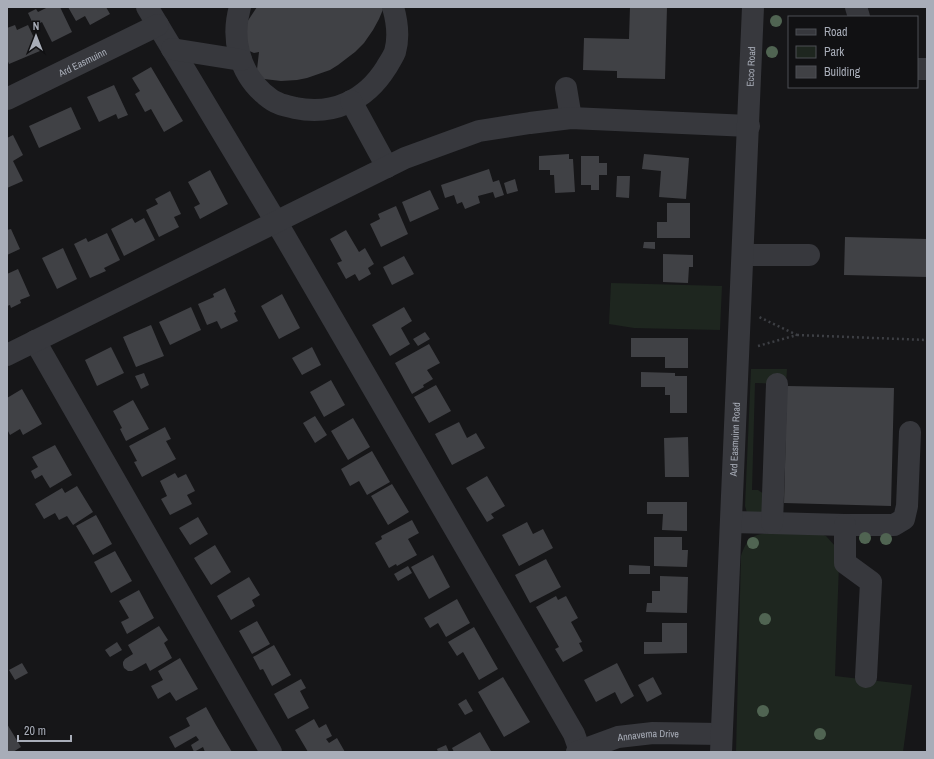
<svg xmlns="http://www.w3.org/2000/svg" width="934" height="759" viewBox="0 0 934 759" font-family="'Archivo Narrow',sans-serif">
<rect width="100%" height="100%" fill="#161618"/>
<path fill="#1e261f" d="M611,283l111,3 -2,44 -86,-2 -25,-4z
M751,369h36l-1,15 -31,-1 -3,107h6l6,4 -2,21 -15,-2 -2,-7z
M783,533h35l8,3 9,10 4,18 -4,112 77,9 -9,67h-167l5,-196c8,-25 18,-22 42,-23z"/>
<path fill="#404145" d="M48,7h12l12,25 -20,10 -10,-20 -8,4 -6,-13 8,-4 2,3z
M68,7h38l4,7 -20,11 -5,-9 -9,5z
M257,7h127l-5,12 -6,11 -9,13 -9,9 -17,13 -8,5 -23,8 -10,2 -16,1 -25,-3 3,-26 -5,1 -7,-3v-28z
M630,7h37l-2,72 -48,-1v-7l-34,-1 1,-32 45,1z
M15,25l2,5 11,-5 12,26 -31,13 -2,-5v-31z
M151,67l32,54 -19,11 -13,-23 -6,3 -10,-18 5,-3 -8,-13z
M114,85l14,30 -10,4 -2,-5 -17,8 -12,-25z
M71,107l10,22 -42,19 -10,-22z
M13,135l10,20 -10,6 10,20 -16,7v-50z
M569,154v5h4l2,33 -20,1 -1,-18h-4v-5h-11v-14z
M644,154l45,4 -3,41 -27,-2 2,-26 -19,-2z
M581,156h18v7h8v12h-8v15h-8v-5h-10z
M489,169l4,13 6,-2 5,15 -9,3 -2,-6 -15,4 2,7 -15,6 -3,-7 -5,2 -3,-9 -9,3 -4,-13z
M210,170l18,34 -28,15 -6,-12 6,-3 -12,-22z
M617,176h13l-1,22 -13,-1z
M515,179l3,12 -11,3 -3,-11z
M430,190l9,19 -29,13 -8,-20z
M170,191l11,23 -7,3 5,10 -20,10 -13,-27 12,-6 -3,-5z
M667,203h23v35h-33v-16h10z
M396,206l12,28 -27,13 -11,-23 10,-5 -2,-5z
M132,218l3,5 9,-5 11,22 -31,16 -13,-27z
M11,229l9,20 -13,6v-25z
M346,230l13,22 6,-4 9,16 -6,4 3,6 -12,7 -4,-7 -9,5 -9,-16 5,-2 -12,-22z
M107,233l13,27 -16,8 2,3 -16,7 -16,-34 12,-6 2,4z
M845,237l82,2v38l-83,-2z
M644,242h11v7l-12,-1z
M63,248l14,31 -20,10 -15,-31z
M663,254l30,1v12h-4l-1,16 -25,-1z
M404,256l10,18 -22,11 -9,-18z
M18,269l12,27 -10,4 1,3 -10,5 -1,-3 -3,1v-32z
M225,288l11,24 -2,1 4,8 -17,8 -4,-8 -10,4 -9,-21 16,-7 -1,-3z
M282,294l18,34 -21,11 -18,-33z
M191,307l10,23 -31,15 -11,-23z
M404,307l8,14 -11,7 9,16 -20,12 -18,-31z
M151,325l13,31 -28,11 -13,-30z
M425,332l5,7 -12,7 -5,-7z
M631,338h57v30h-23v-11h-34z
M429,344l11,19 -13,7 6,9 -10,6 1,2 -12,7 -17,-31z
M111,347l13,26 -27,13 -12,-26z
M312,347l9,18 -19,10 -10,-17z
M641,372l34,1v3h12v37h-17v-18h-5v-8h-24z
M144,373l5,12 -8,4 -6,-13z
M331,380l14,25 -21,12 -14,-25z
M436,385l15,26 -22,12 -15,-26z
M787,386l107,2 -3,118 -107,-3z
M22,389l20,35 -19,11 -3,-6 -10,6 -3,-6v-31z
M133,400l16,29 -23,12 -6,-12 2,-1 -9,-17z
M315,416l12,19 -12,8 -12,-20z
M353,418l17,29 -22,13 -17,-29z
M459,422l8,16 9,-5 9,15 -33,17 -17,-31z
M165,427l6,12 -5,2 10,18 -34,18 -8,-15 3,-1 -8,-15z
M688,437l1,40h-24l-1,-39z
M55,445l17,30 -22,13 -8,-13 -7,4 -4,-8 7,-4 -6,-10z
M372,451l18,31 -23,13 -8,-14 -9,5 -9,-17z
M175,473l3,5 8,-4 9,17 -8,4 5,9 -22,11 -9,-16 6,-3 -7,-15z
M487,476l18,30 -14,8 3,4 -7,4 -21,-34z
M392,484l17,28 -21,13 -17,-29z
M77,486l16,26 -20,13 -6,-9 -8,4 -4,-7 -11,6 -9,-15 27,-16 3,5z
M647,502h40v29l-25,-1 1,-16h-16z
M96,515l16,29 -19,11 -17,-29z
M198,517l10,17 -18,11 -11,-17z
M412,520l7,13 -11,6 9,16 -20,11 -1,-2 -7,4 -14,-25 7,-4 -1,-3z
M527,522l6,12 10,-5 10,19 -34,18 -17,-31z
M654,537h28v13h6l-1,17 -33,-1z
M215,545l16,27 -20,13 -17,-27z
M115,551l17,30 -21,12 -17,-31z
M433,555l17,32 -21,12 -18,-32z
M546,559l15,28 -31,16 -15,-28z
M629,565l21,1v8h-21z
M408,566l4,7 -14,8 -4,-7z
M660,576l28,1 -1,36 -41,-1 1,-9h5v-12h8z
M249,577l11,18 -8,5 3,6 -24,14 -14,-24z
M139,590l15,28 -27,16 -6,-12 8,-4 -10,-17z
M556,596l2,4 8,-4 12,22 -7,4 11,20 -3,1 4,8 -20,11 -8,-13 4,-2 -23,-40z
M457,599l13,24 -24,14 -8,-14 -8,5 -6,-10z
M257,621l13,23 -18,10 -13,-23z
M662,623h25v30l-43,1v-12h18z
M159,626l9,14 -4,3 8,15 -22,13 -4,-8 -14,8h-4l-4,-3 -1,-3v-3l2,-3 8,-5 -5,-9z
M474,627l24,42 -19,11 -16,-28 -6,4 -9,-14z
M117,642l5,8 -12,7 -5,-7z
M274,645l17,30 -19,11 -9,-17 -3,1 -7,-13z
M180,658l18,31 -22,12 -6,-9 -12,7 -7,-13 12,-6 -5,-9z
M22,663l6,10 -13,7 -6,-10z
M617,663l17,33 -13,8 -6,-12 -19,10 -12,-22z
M503,677l27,45 -26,15 -26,-45z
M653,677l9,17 -15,8 -9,-17z
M301,679l5,9 -6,3 9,17 -21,11 -14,-25z
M466,699l7,12 -8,4 -7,-11z
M206,707l10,18 16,27h-27l-2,-5 -9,5 -3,-7 8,-5 -3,-4 -21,12 -6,-11 21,-11 -4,-8z
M314,719l5,9 7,-4 6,12 -6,3 3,4 8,-5 8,14h-37l-13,-22z
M7,724l14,23 -8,5h-6z
M480,732l11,19 -1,1h-36l-2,-4z
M446,745l3,7h-11l-1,-3z"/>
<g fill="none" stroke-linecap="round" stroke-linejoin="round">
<path stroke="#3d3f44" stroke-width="2.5" stroke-dasharray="2 3" stroke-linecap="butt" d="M797,335l130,5
M758,346l39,-11 -38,-18"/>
<g stroke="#37383d" stroke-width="22">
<path d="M147,7l137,228 290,499 6,17"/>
<path d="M240,7c-9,31 -1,64 23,86 5,4 9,8 15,10 5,3 12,3 17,5 38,8 71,-8 91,-40 3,-5 7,-11 9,-16 4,-14 2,-31 -2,-45"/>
<path d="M856,7l3,10"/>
<path d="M172,49l69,11"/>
<path d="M917,69h10"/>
<path d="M566,88l5,30"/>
<path id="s1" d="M7,99l151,-74"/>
<path d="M351,101l36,66"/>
<path d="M743,255h66"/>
<path d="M35,341l236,411"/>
<path d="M7,355l398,-197 74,-27 51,-8 41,-5 178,8"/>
<path d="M731,522l114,3h49l10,-6 3,-13 3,-74"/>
<path d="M772,523l5,-139"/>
<path d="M845,525v38l26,19 -5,95"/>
<path id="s2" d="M577,752l41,-15 35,-4 68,1"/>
<path id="s3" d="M721,752l32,-745"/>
</g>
</g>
<g fill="#506452">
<circle cx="776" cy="21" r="6"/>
<circle cx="772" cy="52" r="6"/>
<circle cx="865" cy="538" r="6"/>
<circle cx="886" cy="539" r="6"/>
<circle cx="753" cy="543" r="6"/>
<circle cx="765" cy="619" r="6"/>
<circle cx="763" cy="711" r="6"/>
<circle cx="820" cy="734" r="6"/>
</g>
<g text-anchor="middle" stroke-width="3" stroke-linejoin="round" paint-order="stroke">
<g font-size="10" fill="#a8adb8" stroke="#111113">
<text dy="4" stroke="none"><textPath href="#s1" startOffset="84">Ard Easmuinn</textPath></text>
<text dy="4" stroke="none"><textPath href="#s3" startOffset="686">Ecco Road</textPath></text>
<text dy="4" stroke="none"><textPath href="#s3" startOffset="313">Ard Easmuinn Road</textPath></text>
<text dy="4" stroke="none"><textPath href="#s2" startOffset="74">Annaverna Drive</textPath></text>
</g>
</g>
<rect width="934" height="759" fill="none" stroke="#a8adb8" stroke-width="16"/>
<rect x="788" y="16" width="130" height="72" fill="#111113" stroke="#4d4f55"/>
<rect x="796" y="29" width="20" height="6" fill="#37383d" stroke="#4d4f55"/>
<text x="824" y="36" font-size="12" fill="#a8adb8">Road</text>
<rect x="796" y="46" width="20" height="12" fill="#1e261f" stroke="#4d4f55"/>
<text x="824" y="56" font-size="12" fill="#a8adb8">Park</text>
<rect x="796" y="66" width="20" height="12" fill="#404145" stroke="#4d4f55"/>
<text x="824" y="76" font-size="12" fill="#a8adb8">Building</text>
<g transform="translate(36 36)" stroke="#111113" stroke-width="3" paint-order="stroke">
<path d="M0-3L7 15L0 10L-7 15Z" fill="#a8adb8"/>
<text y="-6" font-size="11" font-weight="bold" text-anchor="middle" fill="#a8adb8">N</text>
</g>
<path d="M18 735v6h53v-6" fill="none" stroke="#a8adb8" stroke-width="2"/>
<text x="24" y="735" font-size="12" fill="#a8adb8" stroke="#111113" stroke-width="3" paint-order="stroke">20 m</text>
</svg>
